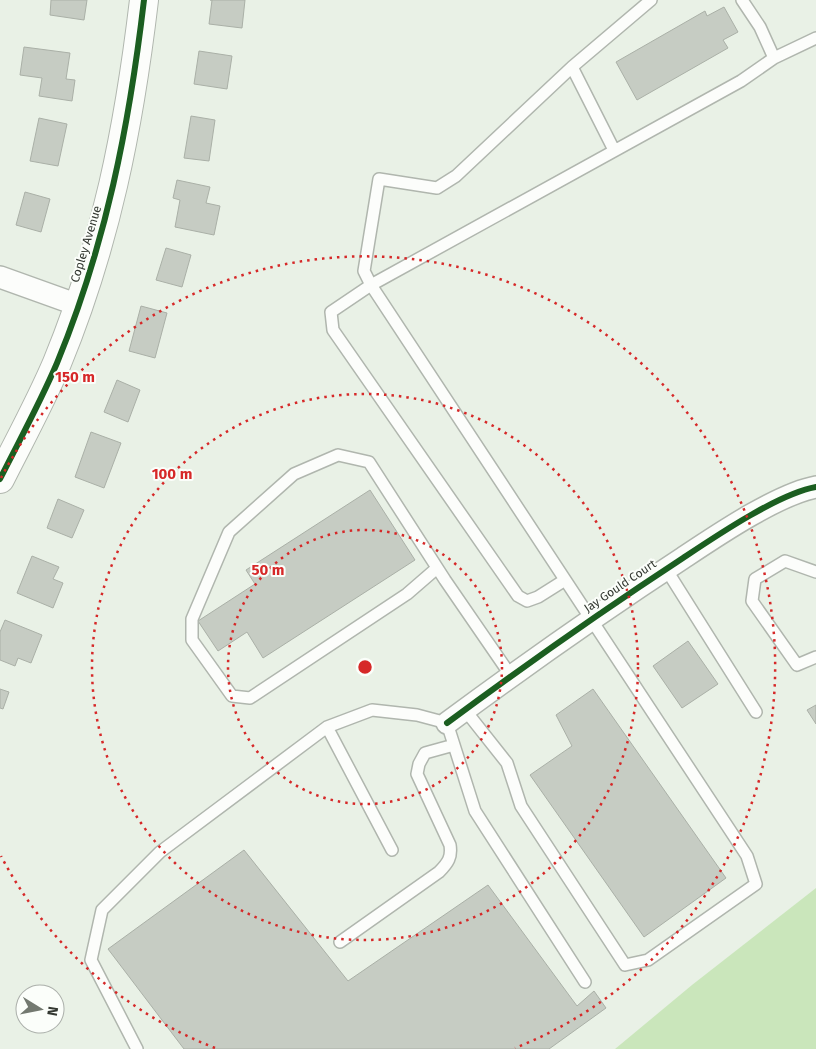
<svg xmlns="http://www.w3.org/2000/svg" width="816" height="1049" viewBox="0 0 816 1049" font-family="'Fira Sans',sans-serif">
<rect width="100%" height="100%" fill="#e9f1e6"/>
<path fill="#cae6bb" d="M816,888v161h-201l77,-64z"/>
<path fill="#c6ccc3" stroke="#aab0a7" d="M51,0h36l-3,20 -34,-5z
M210,0h35l-3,28 -33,-4 3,-24z
M724,7l14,25 -15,8 5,8 -91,52 -21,-38 89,-51 2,5z
M24,47l46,6 -4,26 9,1 -3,21 -33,-5 3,-18 -22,-3z
M199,51l33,5 -5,33 -33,-5z
M191,116l24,4 -6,41 -25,-3z
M39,118l28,6 -9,42 -28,-5z
M177,180l33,7 -4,16 14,3 -6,29 -39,-8 5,-27 -7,-2z
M25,192l25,7 -9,33 -25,-7z
M166,248l25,7 -9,32 -26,-7z
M141,306l26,7 -12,45 -26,-7z
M117,380l23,10 -12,32 -24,-10z
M91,432l30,11 -17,45 -29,-11z
M370,490l45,70 -152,98 -16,-26 -29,19 -20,-30 57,-37 -9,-14z
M58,499l26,11 -12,28 -25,-10z
M32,556l27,11 -6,12 10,4 -10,25 -36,-15z
M5,620l37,15 -11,28 -13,-5 -3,8 -15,-6v-28z
M688,641l30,43 -36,24 -29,-42z
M0,689l9,3 -6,17 -3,-1z
M593,689l133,189 -82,59 -114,-162 42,-29 -16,-31z
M816,705v19l-9,-14z
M244,850l104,131 140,-96 89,121 17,-15 12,17 -57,41h-365l-76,-100z"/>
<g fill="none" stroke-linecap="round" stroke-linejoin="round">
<defs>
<path id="service" d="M742,0l18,27 14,31
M572,67l42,83
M437,568l-30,26 -157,104 -18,-2 -40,-56v-21l37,-87 65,-58 44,-19 31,7 76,118 66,96
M666,569l90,143
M816,572l-31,-11 -30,18 -3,22 45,64 19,-8
M565,580l-27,17 -11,4 -9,-5 -185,-266 -2,-18 40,-27 -7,-14 15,-92 58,9 19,-12 116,-109 79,-67
M465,710l42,53 14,43 104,159 23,-5 108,-76 -9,-28 -376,-571 370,-204 33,-23 42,-20
M327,727l65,123
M340,942l99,-70c9,-9 13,-15 11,-27l-33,-71 2,-10 6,-11 29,-8
M137,1049l-46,-89 11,-50 58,-58 167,-125 45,-17 45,5 30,8 28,88 110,171"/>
<path id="minor" d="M0,277l78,28
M447,723c77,-57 155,-112 236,-165 33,-22 95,-64 133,-71"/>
<path id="tertiary" d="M0,479c19,-38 40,-76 57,-116 49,-119 72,-236 87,-363"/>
</defs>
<use href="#service" stroke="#b0b6ae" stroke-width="14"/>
<use href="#minor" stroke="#b0b6ae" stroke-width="24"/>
<use href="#tertiary" stroke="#b0b6ae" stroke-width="30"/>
<use href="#service" stroke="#fcfdfb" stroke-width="11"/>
<use href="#minor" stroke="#fcfdfb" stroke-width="21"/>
<use href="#tertiary" stroke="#fcfdfb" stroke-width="28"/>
<defs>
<path id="cycleway" d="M0,479c19,-38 40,-76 57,-116 49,-119 72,-236 87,-363
M447,723c77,-57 155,-112 236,-165 33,-22 95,-64 133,-71"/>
</defs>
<use href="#cycleway" stroke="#fbfefa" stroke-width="9"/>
<use href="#cycleway" stroke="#1b5e20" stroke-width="6"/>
</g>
<g fill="none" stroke="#d62828" stroke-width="2.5" stroke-dasharray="2.5 5">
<circle cx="365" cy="667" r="137"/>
<circle cx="365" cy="667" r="273"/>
<path d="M215 1048A410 410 0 0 1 1 856M1 478A410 410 0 1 1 515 1048"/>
</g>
<g text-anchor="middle" stroke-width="4" stroke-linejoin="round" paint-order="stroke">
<g font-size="12" fill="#333831" stroke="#fbfefa">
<text transform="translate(86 244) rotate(-73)" y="4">Copley Avenue</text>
<text transform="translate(620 586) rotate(-34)" y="4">Jay Gould Court</text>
</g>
</g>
<circle cx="365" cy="667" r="8" fill="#d62828" stroke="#fbfefa" stroke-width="2.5"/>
<g font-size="15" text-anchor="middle" font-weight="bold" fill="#d62828" stroke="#fbfefa" stroke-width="4" stroke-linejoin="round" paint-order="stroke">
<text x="75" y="382">150 m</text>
<text x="172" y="479">100 m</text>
<text x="268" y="575">50 m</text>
</g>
<g transform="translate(40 1009) rotate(100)"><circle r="24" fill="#fbfefa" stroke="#abafaa"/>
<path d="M0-4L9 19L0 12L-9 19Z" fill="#737970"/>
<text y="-8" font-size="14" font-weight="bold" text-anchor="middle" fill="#333831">N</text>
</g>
</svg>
